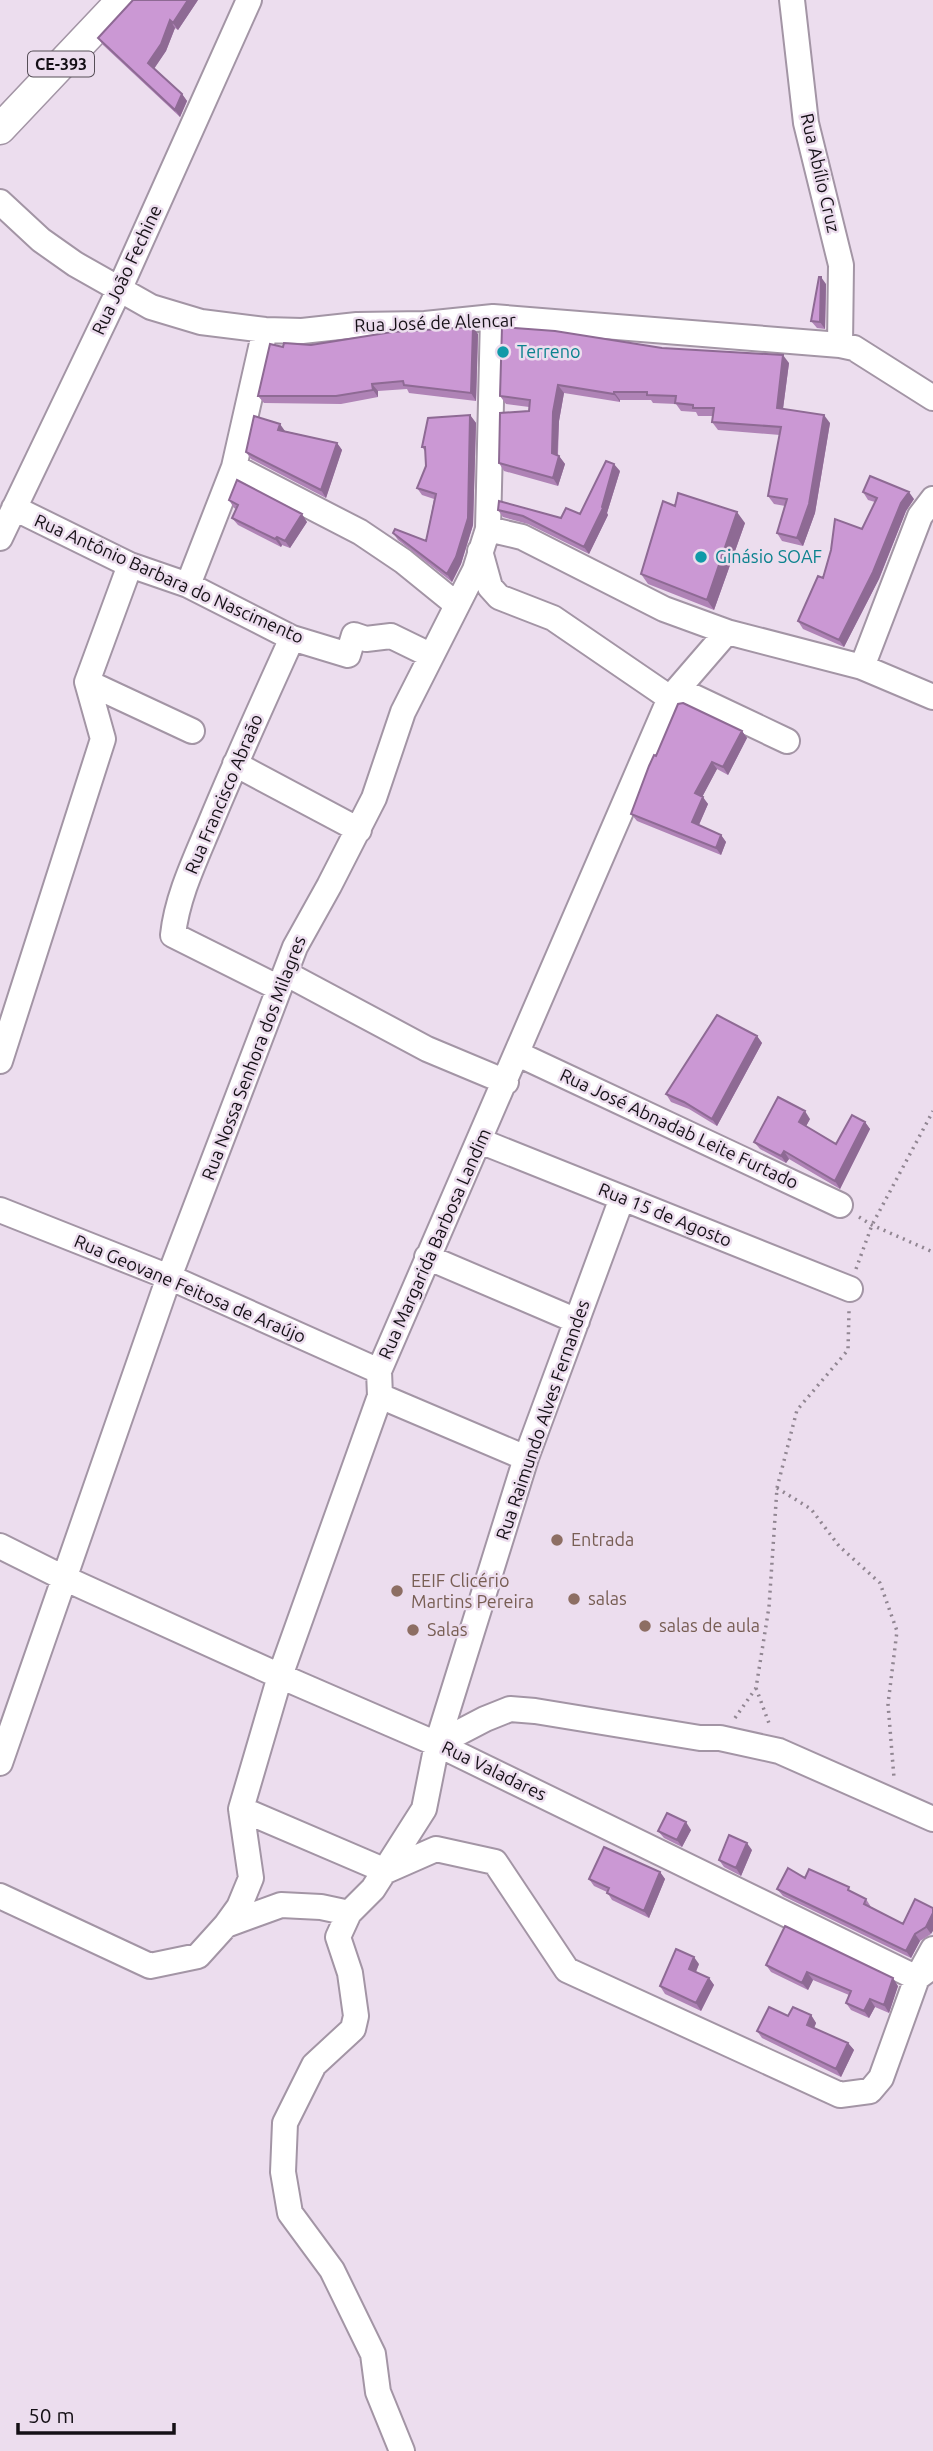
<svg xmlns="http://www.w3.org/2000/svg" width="933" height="2451" viewBox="0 0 933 2451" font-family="Ubuntu,sans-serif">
<rect width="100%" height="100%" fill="#ecddee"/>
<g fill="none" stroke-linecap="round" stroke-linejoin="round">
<defs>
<path id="minor" d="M792,0l14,123 35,142 -1,80
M0,202l41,38 34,24 76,43 50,15 64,8 37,1 55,-6 68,-1 68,-7 347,28 14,3 79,50
M234,467l126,65 43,29 53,43
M14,508l116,57 58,20 104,53 56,17 6,-20 12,4 25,-3 39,19
M488,529l34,8 142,72 63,23 135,35 71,30
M0,538l119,-248 130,-290
M480,551l10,36 9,10 54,21 117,80 20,-3 97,46
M188,585l46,-118 31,-137
M862,667l58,-151 13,-17
M87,682l105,49
M235,764l124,66
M285,973l142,76 79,33
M279,988l-106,-53c4,-38 22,-75 37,-111 26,-63 54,-124 82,-186
M518,1054l322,151
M0,1061l103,-322 -16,-57 43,-117
M480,1141l370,148
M0,1210l169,67 210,94
M427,1257l150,64
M380,1396l146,62
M0,1546l64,32 216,98 157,68 480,234 16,-12
M437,1744l48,-25 25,-10 25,2 165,27h20l59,13 154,68
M0,1763l169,-486 126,-330 34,-61 45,-88 29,-86 72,-142 13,-41 5,-212
M241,1809l145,62 50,-22 59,13 72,108 273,125 30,-4 11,-13 36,-100 16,-29
M0,1896l150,70 48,-10 28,-31 55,-20 40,2 28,6
M226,1925l13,-18 12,-29 -10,-69 39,-133 100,-280 -1,-25 291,-673 57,-66
M402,2451l-24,-59 -5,-38 -41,-84 -42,-57 -7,-41 2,-49 29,-58 39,-36 3,-13 -6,-43 -12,-36 11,-24 24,-24 51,-80 13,-65 89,-286 96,-260"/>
<path id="major" d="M0,129l122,-129"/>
</defs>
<use href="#minor" stroke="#a395a5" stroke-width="28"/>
<use href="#major" stroke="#a395a5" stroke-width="33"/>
<path stroke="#918692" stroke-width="3.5" stroke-dasharray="2 5" stroke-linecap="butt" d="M859,1217l13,8 61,27
M856,1269l16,-44 61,-114
M777,1488l34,21 28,37 41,37 17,48 -9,73 6,74
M756,1688l14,38
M735,1718l21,-30 13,-81 8,-119 20,-78 51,-60 1,-39"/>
<use href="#minor" stroke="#fff" stroke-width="24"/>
<use href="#major" stroke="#fff" stroke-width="30"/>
</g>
<path fill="#af83b6" d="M198,0l-20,30 -3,-2 -9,23 -12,18 28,25 5,7 -7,16 -77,-72 -5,-7z
M826,284l-1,45 -8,-1 -6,-7z
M478,334l-2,67 -67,-8 -2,-4 -29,2v6l-37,7 -77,-1 -6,-7 25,-49z
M662,348l127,15 -6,46 47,14 -15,90 -12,33 -21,-5 -5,-8 8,-27 -11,-2 -6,-8 12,-61 -62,-5 -6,-8 1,-6h-15l-2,-4 -15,-1 -5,-7 -23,-1 -2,-3h-31v2l-56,-9 -5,28 -1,34 1,1 6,8 -7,22 -54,-15 -5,-8 30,-52v-4l-23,-3 -6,-8z
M470,415l6,8 -3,102 -12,39 -9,18 -54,-42 -5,-7 33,8 8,-42 -12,-4 -5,-7 9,-22 -1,-15 -3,-4z
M285,431l52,12 5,7 -16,48 -75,-39 -5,-7z
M620,471l-13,42 1,2 -19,39 -61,-30 -25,-7 -5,-7 63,8 19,-4z
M863,492l51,7 -8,12 -27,68 -35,68 -41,-18 -5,-8 25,-43 39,-49 13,-27 -7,-2z
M229,500l78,22 -17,26 -8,-3 -1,2 -43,-22 -6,-7 4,-9 -2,-1z
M675,506l70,17 -31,87 -66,-26 -7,-10z
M742,731l5,7 -19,37 -11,-6 -15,28 6,7 -9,21 22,10 5,7 -5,13 -84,-34 -6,-7z
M757,1036l5,7 -45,83 -28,-17 -18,-7 -5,-8z
M810,1119l-4,7 30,18 29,-22 5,7 -30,60 -51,-30 -3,4 -26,-14 -6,-7z
M691,1830l-9,17 -18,-9 -6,-7z
M752,1850l-11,26 -17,-9 -5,-7z
M660,1872l5,7 -16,39 -37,-18 -5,-8 -13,-6 -5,-7z
M805,1878l49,15 12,6 5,8 32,17 12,-25 16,35 -11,7 -9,17 -128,-62 -6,-7z
M699,1964l-3,8 13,6 5,7 -13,26 -36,-17 -5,-8z
M766,1965l132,21 -9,27 -14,-6 -6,11 -18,-8 -5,-7 3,-8 -36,-15 -5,10 -37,-18z
M811,2015l5,8 -2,5 34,15 6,7 -13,27 -79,-39 -5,-7 31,-15z"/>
<path fill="#8e6a94" d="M188,0h10l-20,30 -5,-7z
M170,20l5,8 -9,23 -13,19 -5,-7z
M182,94l5,7 -7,16 -5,-7z
M821,277l5,7 -1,45 -5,-7z
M473,327l5,7 -2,67 -5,-8z
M783,355l6,8 -7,53 -5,-8z
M372,384l6,7v6l-5,-7z
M558,385l6,8 -5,28 -2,40 -5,-8 1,-41z
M614,392l6,8v2l-6,-8z
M470,415l6,8 -3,102 -12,39 -9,18 -5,-8z
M824,415l6,8 -15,90 -12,33 -6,-8z
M280,424l5,7 -2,7 -5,-8z
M337,443l5,7 -16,48 -5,-8z
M559,456l6,8 -7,22 -5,-8z
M614,464l6,7 -13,42 1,2 -19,39 -5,-7 18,-40z
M909,492l5,7 -8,12 -27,68 -35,68 -5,-7 62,-137z
M737,512l8,11 -31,87 -7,-10z
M302,514l5,8 -17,26 -5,-7z
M277,537l5,8 -1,2 -6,-8z
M742,731l5,7 -19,37 -5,-8z
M712,762l5,7 -17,32 -5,-8z
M703,797l5,7 -11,25 -5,-7z
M721,835l5,7 -5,13 -5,-7z
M757,1036l5,7 -45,83 -5,-7z
M805,1111l5,8 -6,11 -5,-8z
M865,1122l5,7 -30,60 -5,-8z
M784,1151l5,8 -3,4 -5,-7z
M686,1822l5,8 -9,17 -5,-7z
M747,1843l5,7 -11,26 -5,-8z
M660,1872l5,7 -16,39 -5,-7z
M933,1913v18l-2,3 -5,-7z
M915,1934l5,7 -9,17 -5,-7z
M694,1957l5,7 -5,12 -5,-7z
M807,1972l6,8 -5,10 -6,-7z
M709,1978l5,7 -13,26 -5,-8z
M893,1978l5,8 -9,27 -5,-8z
M870,1999l5,8 -6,11 -5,-7z
M811,2015l5,8 -4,10 -5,-8z
M848,2043l6,7 -13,27 -5,-8z"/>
<path fill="#cb98d4" stroke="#8e6a94" stroke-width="2" d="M133,0h55l-15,23 -3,-3 -9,24 -13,19 34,31 -7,16 -77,-72z
M819,277h2l-1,45 -9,-1z
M473,327l-2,66 -67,-8 -1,-4 -31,3 1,6 -37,6h-78l12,-52 13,3 1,-4 27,2 81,-13z
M502,327l53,4 107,17 121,7 -6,53 47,7 -15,89 -12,34 -20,-5 10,-34 -19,-3 13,-69 -69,-5 2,-14h-21v-3l-18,-2 1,-7 -29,-1v-3h-33v2l-56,-9 -5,27 -1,41 7,3 -6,22 -54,-15 1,-50 29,-2 1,-11 -30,-4z
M470,415l-2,103 -12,39 -9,17 -54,-41 2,-4 31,12 10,-47 -19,-6 9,-22 -1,-19h-3l6,-29z
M254,416l26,8 -2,6 59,13 -16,47 -75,-38z
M606,461l8,3 -12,43 1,1 -19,39 -61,-31 -25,-6 1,-9 62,17 5,-10 14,6z
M870,476l39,16 -8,11 -28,69 -34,68 -41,-19 20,-45 5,2 8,-28 4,-31 27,10 15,-31 -14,-6z
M237,480l65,34 -17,27 -8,-4 -2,2 -43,-21 6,-13 -9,-5z
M678,493l59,19 -30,88 -66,-26 22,-73 12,5z
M683,703l59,28 -19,36 -11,-5 -17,31 8,4 -11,25 29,13 -5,13 -85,-34 18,-48 5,-11 2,1 22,-52z
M717,1015l40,21 -45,83 -28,-17 -18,-8z
M778,1097l27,14 -6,11 37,22 16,-29 13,7 -30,59 -51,-30 -3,5 -27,-14z
M667,1813l19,9 -9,18 -19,-9z
M729,1835l18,8 -11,25 -17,-8z
M604,1847l56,25 -16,39 -37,-18 2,-5 -20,-9z
M788,1868l17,10 4,-9 40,18 -1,3 18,9 -2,5 39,20 12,-25 18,9v5l-7,14 -11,7 -9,17 -129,-62z
M785,1926l108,52 -9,27 -14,-6 -6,12 -18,-8 5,-12 -44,-19 -5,11 -36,-18z
M676,1949l18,8 -5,12 20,9 -13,25 -36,-17z
M769,2007l19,9 5,-9 18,8 -4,10 41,18 -12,26 -79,-38z"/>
<g fill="#0f9aa8" stroke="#ecddee" stroke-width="2.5">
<circle cx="503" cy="352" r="7"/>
<circle cx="701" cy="557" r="7"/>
</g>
<g fill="#8d6e63" stroke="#ecddee" stroke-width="2.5">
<circle cx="557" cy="1540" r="7"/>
<circle cx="397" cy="1591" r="7"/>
<circle cx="574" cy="1599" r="7"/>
<circle cx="645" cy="1626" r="7"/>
<circle cx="413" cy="1630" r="7"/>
</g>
<g text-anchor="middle" stroke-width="5" stroke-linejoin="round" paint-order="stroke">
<rect fill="#ecddee" stroke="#564e57" stroke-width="2" x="28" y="51.5" width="66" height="25" rx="5"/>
<g font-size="16" font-weight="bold" fill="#151016">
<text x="61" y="70">CE-393</text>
</g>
<g font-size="18" fill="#151016" stroke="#ecddee">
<text transform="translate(820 173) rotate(77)" y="6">Rua Abílio Cruz</text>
<text transform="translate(127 270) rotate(-65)" y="6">Rua João Fechine</text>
<text transform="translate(435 323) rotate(-2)" y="6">Rua José de Alencar</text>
<text transform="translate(169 579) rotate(24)" y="6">Rua Antônio Barbara do Nascimento</text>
<text transform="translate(224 794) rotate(-67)" y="6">Rua Francisco Abraão</text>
<text transform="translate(254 1058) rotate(-69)" y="6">Rua Nossa Senhora dos Milagres</text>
<text transform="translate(679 1129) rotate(25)" y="6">Rua José Abnadab Leite Furtado</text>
<text transform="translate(665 1215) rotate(22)" y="6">Rua 15 de Agosto</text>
<text transform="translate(435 1244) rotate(-66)" y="6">Rua Margarida Barbosa Landim</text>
<text transform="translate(190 1289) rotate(23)" y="6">Rua Geovane Feitosa de Araújo</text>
<text transform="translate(543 1420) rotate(-71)" y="6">Rua Raimundo Alves Fernandes</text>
<text transform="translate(494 1771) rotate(26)" y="6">Rua Valadares</text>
</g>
<g font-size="18" fill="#0d838f" stroke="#ecddee" text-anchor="start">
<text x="517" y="358">Terreno</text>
<text x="715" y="563">Ginásio SOAF</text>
</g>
<g font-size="18" fill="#785e54" stroke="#ecddee" text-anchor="start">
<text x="571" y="1546">Entrada</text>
<text x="411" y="1587">EEIF Clicério<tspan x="411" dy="21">Martins Pereira</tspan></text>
<text x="588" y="1605">salas</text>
<text x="659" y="1632">salas de aula</text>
<text x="427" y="1636">Salas</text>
</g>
</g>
<path d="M18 2423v10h156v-10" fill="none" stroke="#151016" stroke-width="3.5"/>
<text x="28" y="2423" font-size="21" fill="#151016" stroke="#ecddee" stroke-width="5" paint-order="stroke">50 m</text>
</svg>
